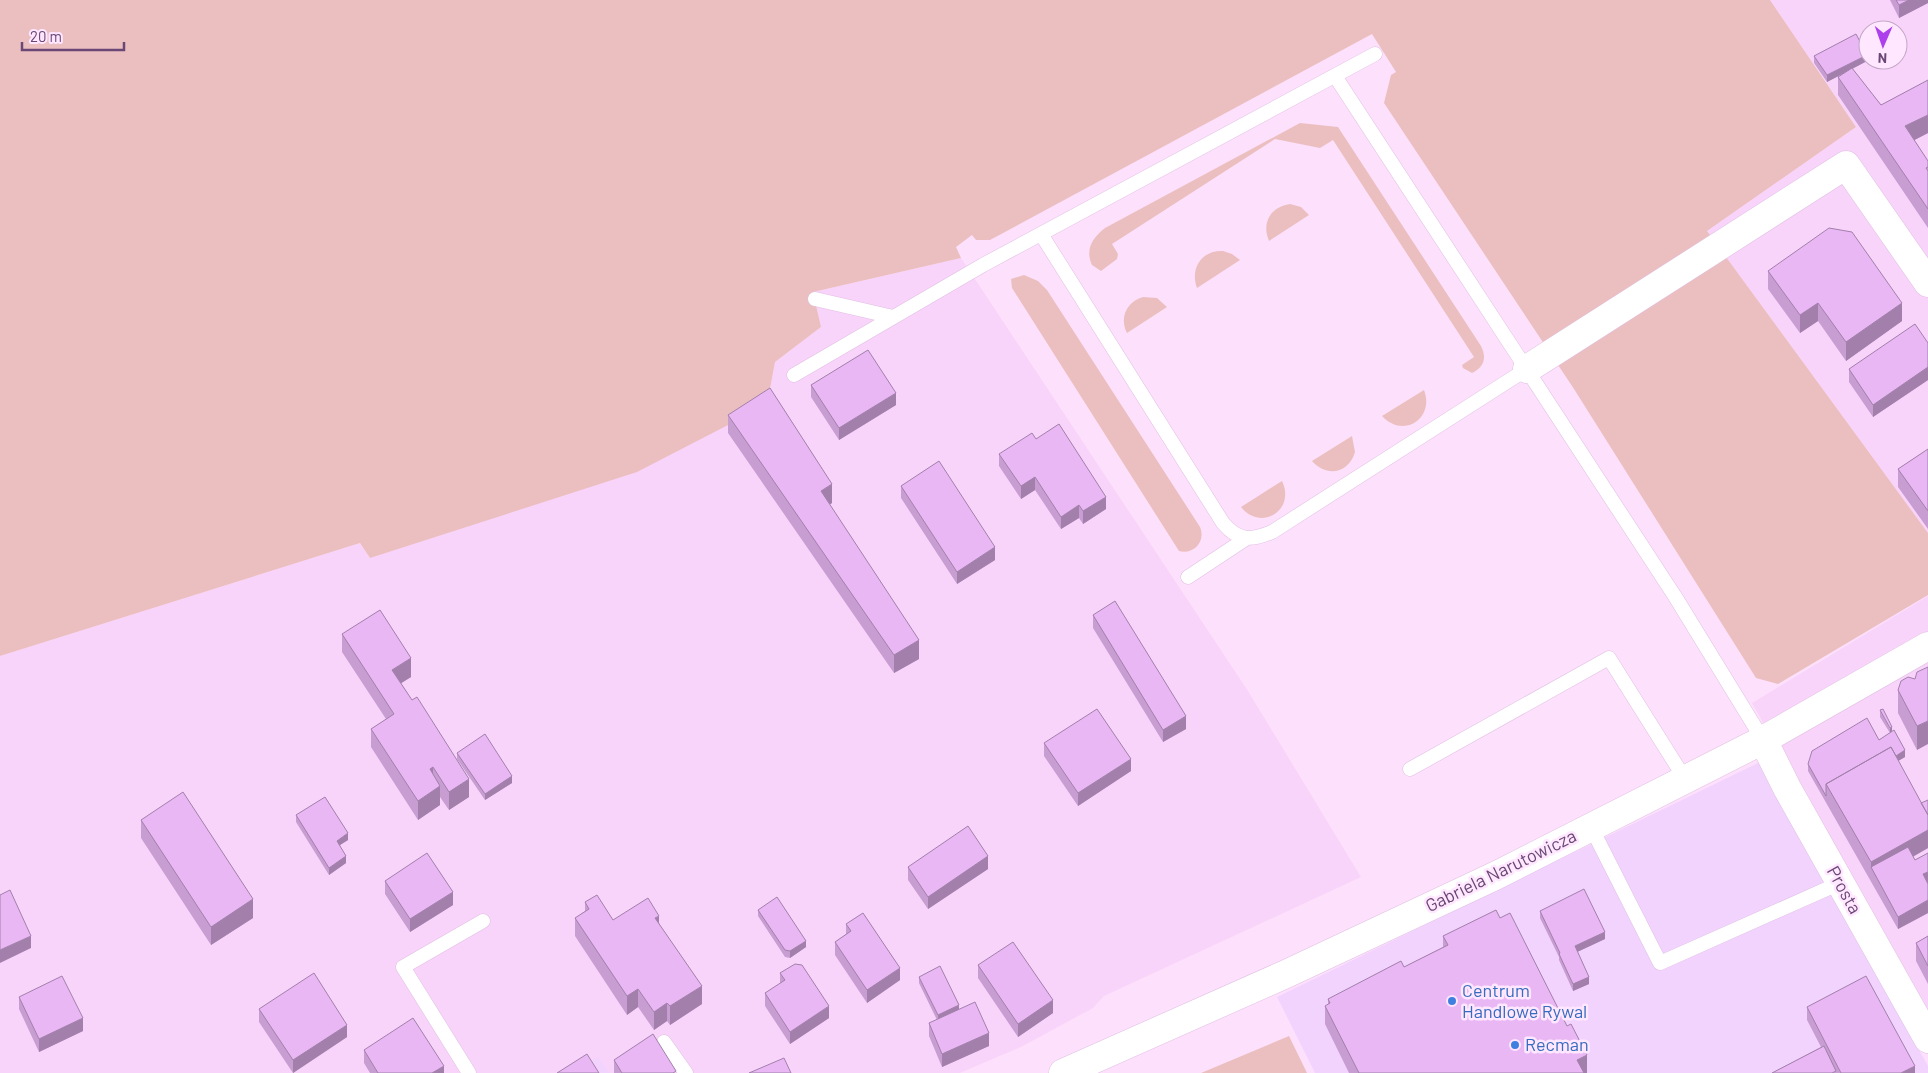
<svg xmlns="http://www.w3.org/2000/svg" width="1928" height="1073" viewBox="0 0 1928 1073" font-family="Barlow,sans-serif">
<rect width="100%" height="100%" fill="#fde0fc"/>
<path fill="#f9d4fa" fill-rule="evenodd" d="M1770,0h158v533l-221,-302 149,-104zM1868,30h30v30h-30z
M961,258l287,433 113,186 -257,119 -11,12 -72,39 -61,26h-960v-417l360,-113 10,15 397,-153 8,-43 46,-35 -8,-35z
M1928,596v421l-176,-314z"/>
<path fill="#f2d3fe" d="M1760,762l168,304v7h-613l-38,-76z
M598,1057l12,16h-40z"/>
<path fill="#ebbfbf" d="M0,0h1770l86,127 -149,104 221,302v62l-150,89 -22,-6 -182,-289 -190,-286 7,-28 5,-3 -24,-38 -382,206h-14l-4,-5 -16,12 5,11 -148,34 8,35 -46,35 -8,43 -130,67 -267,86 -10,-15 -360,113z
M1300,123l38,4 143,219c6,12 3,21 -9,27l-9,-5 -1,-3 12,-8 -141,-217 -13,8 -45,-9 -163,105 6,10 -1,5 -16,12 -9,-6c-7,-15 0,-27 13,-37z
M1290,204l11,3 8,8 -40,26c-8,-19 2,-34 21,-37z
M1223,251l9,3 8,6 -43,28c-7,-19 4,-38 26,-37z
M1024,275l14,6 9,9 153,237c6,14 -6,28 -21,24l-167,-263 -1,-9z
M1143,297l14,1 10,9 -40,26c-8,-15 0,-32 16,-36z
M1424,390c11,29 -21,49 -42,26z
M1352,436l3,16c-6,21 -28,26 -43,9z
M1282,481c14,29 -21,51 -41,26z
M1289,1036l18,37h-106z"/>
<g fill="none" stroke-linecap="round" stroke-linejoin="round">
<defs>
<path id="service" d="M1335,76l341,522 87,142
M1041,234l182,289c15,18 28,18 49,9l255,-163
M815,299l78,18
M794,375l189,-110 392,-211
M1188,577l59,-39
M1410,769l199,-111 76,121
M1591,827l69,136 180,-80
M664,1042l22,31
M469,1073l-66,-106 80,-46"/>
<path id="minor" d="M1527,369l319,-204 82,118
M1763,740l24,48 141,251"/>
<path id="tertiary" d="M1063,1073l223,-99 211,-99 266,-135 165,-94"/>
</defs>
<use href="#service" stroke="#e0bfe3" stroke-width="15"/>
<use href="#minor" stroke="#e0bfe3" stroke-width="29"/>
<use href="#tertiary" stroke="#e0bfe3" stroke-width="29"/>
<use href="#service" stroke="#fff" stroke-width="14"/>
<use href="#minor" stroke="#fff" stroke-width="28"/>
<use href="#tertiary" stroke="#fff" stroke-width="28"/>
</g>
<path fill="#c89dd2" d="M1890,0h38v3l-29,15z
M1814,56l53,5 -15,8 29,36 47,-25v53l-14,7 14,21v67l-90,-133v-18l10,-6 -21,11 -13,-19z
M1768,271l134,50 -56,40 -28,-40 -18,12 -32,-44z
M1928,343v37l-55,37 -24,-35v-13z
M811,385l85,20 -57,35 -28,-43z
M728,415l104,88 -3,2 90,154 -25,14 -166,-240z
M1036,439l70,70 -23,15 -4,-6 -18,11 -26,-39 -14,9 -22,-33v-12z
M1928,449v80l-30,-42v-18z
M901,486l94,74 -38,24 -56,-86z
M1093,615l93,114 -23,13 -70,-114z
M342,634l69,43 -10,6 68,114 -20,13 -9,-13v8l-22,15 -47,-73v-18l15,-10 -44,-67z
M1928,667l-11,83 -19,-37v-23l17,-11z
M1880,710l25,47 -7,4 23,42 7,-3v48l-15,9 2,3 13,-7v60l-30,16 -90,-158v-7l71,-24 11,-7 -10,-16z
M1044,743l87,28 -53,35 -34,-50z
M457,753l55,30 -27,17 -28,-41z
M296,815l52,25 -8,5 6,18 -17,12 -33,-53z
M141,820l112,98 -42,27 -70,-107z
M908,867l80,2 -60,40 -20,-29z
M385,881l68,24 -43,27 -25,-38z
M585,902l28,18 46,3 43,81 -32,21 -3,-4 -13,9 -16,-23 -11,8 -52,-79v-18l10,-7z
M758,910l48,37 -16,11 -5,-1 -27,-41z
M1540,911l65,28 -28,13 12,32 -16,7 -14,-31v-3l-19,-39z
M1500,918l87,155h-238l-24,-49v-18l3,-1v-6l76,-32 39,-20v-11z
M846,924l54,56 -33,23 -32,-48v-13l11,-8z
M1928,936v48l-12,-23v-18z
M978,965l75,48 -35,24 -40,-59z
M780,973l49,45 -39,26 -25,-38v-13l15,-9z
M919,977l40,33 30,36 -47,21 -13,-31v-13l8,-3 -18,-37z
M19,997l64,34 -44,21 -20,-43z
M1807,1007l108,66h-143l49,-26 -14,-27z
M259,1009l88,28 -54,36 -34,-51z
M364,1050l80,23h-74l-6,-10z
M614,1060l62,13h-62z"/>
<path fill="#a280ab" d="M1909,0h19v3l-29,15v-13z
M1867,55v6l-40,21v-7z
M1928,115v18l-23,12v-19z
M1818,303v18l-18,12v-18z
M1902,303v18l-56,40v-19z
M1928,367v13l-55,37v-12z
M896,393v12l-57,35v-12z
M1035,477v13l-14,9v-13z
M832,484v19l-11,7v-19z
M1106,497v12l-23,15v-13z
M1079,505v13l-18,11v-12z
M995,547v13l-38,24v-12z
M919,640v19l-25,14v-18z
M411,658v19l-19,12v-19z
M1186,716v13l-23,13v-12z
M1928,721v23l-11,6v-24z
M1892,727v6l-2,1v-6z
M1905,750v7l-71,41 -3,-5z
M1131,759v12l-53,35v-13z
M433,767v19l-3,-17z
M512,776v7l-27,17v-6z
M469,779v18l-20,13v-18z
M440,786v19l-22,15v-19z
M1928,830v18l-52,29 -5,-10v-5z
M348,833v7l-11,7v-6z
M346,856v7l-17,12v-7z
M988,856v13l-60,40v-12z
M1928,872v12l-5,-10z
M453,892v13l-43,27v-13z
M253,899v19l-42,27v-18z
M1928,900v13l-30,16v-12z
M659,916v18l-4,-16z
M1605,932v7l-30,14v-7z
M31,936v12l-31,15v-13z
M806,941v6l-16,11v-7z
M900,968v12l-33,23v-13z
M1589,977v7l-16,7v-7z
M702,986v18l-32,21v-19z
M638,989v18l-11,8v-19z
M1053,1000v13l-35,24v-13z
M667,1003v18l-13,9v-18z
M959,1005v7l-21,10v-7z
M829,1006v12l-39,26v-12z
M83,1018v13l-44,21v-13z
M347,1025v12l-54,36v-13z
M989,1033v13l-47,21v-13z
M1587,1055v18h-10v-13z
M444,1066v7h-12z
M1915,1066v7h-14z"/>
<path fill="#e8b7f4" stroke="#a280ab" d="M1896,0h13l-10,5z
M1856,34l11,21 -40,20 -13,-19z
M1852,68l29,37 47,-25v35l-23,11 23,35v6l-2,1 2,3v38l-90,-132z
M1829,228l23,4 50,71 -56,39 -28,-39 -18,12 -32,-44z
M1915,324l13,19v24l-55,38 -24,-36z
M868,350l28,43 -57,35 -28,-43z
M770,388l62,96 -11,7 98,149 -25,15 -166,-240z
M1059,424l47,73 -23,14 -4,-6 -18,12 -26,-40 -14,9 -22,-32 33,-21 4,6z
M1928,449v62l-30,-42z
M939,461l56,86 -38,25 -56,-86z
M1115,601l71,115 -23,14 -70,-115z
M380,610l31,48 -19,12 20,30 5,-3 52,82 -20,13 -16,-25 -3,2 10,17 -22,15 -47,-72 23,-15 -52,-80z
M1928,667v54l-11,5 -19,-36 3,-9 7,-4 7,2 2,-7z
M1097,709l34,50 -53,34 -34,-50z
M1883,709l9,18 -2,1 -10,-18z
M1867,718l12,22 15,-10 11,20 -9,6 -5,-9 -65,37v12l-18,-32 4,-13z
M485,734l27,42 -27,18 -28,-41z
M1891,747l37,68v15l-57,32 -45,-78z
M183,792l70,107 -42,28 -70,-107z
M325,797l23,36 -11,8 9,15 -17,12 -33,-53z
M1928,800v15l-7,-12z
M968,826l20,30 -60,41 -20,-30z
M1908,847l7,13 13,-7v19l-5,2 5,10v16l-30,17 -27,-50z
M427,853l26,39 -43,27 -25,-38z
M1584,889l21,43 -30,14 14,31 -16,7 -14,-30 1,-1 -20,-42z
M10,890l21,46 -31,14v-55z
M597,895l16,25 35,-22 11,18 -4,2 47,68 -32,20 -3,-3 -13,9 -16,-23 -11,7 -52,-78 14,-9 -4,-7z
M777,897l29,44 -16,10 -5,-1 -27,-40z
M1496,910l4,8 10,-5 57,113 4,-2 16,31 -10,5 7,13h-225l-34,-67 5,-3 -2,-4 73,-38 3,6 44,-22 -5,-9z
M863,913l37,55 -33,22 -32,-48 16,-11 -5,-7z
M1928,936v30l-12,-23z
M1013,942l40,58 -35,24 -40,-59z
M795,964l7,1 27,41 -39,26 -25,-39 20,-13 -5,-7z
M940,966l19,39 -21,10 -19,-38z
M314,973l33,52 -54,35 -34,-51z
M62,976l21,42 -44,21 -20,-42z
M1866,976l49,90 -14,7h-60l-34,-66z
M975,1002l14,31 -47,21 -13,-31z
M413,1018l31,48 -12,7h-54l-14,-23z
M653,1034l23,37 -3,2h-51l-8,-13z
M1824,1046l12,25 -4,2h-60z
M587,1054l12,19h-42z
M784,1058l7,15h-42z"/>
<g fill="#3f7fe0" stroke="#ffe7ff" stroke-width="2">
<circle cx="1452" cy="1001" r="5"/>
<circle cx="1515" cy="1045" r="5"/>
</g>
<g text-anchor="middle" stroke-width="5" stroke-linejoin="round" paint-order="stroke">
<g font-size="18" fill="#6a4775" stroke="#ffe7ff">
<text transform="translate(1501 871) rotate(-26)" y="6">Gabriela Narutowicza</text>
<text transform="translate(1844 890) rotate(61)" y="6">Prosta</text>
</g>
<g font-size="18" fill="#366cbe" stroke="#ffe7ff" text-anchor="start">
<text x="1462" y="997">Centrum<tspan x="1462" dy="21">Handlowe Rywal</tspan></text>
<text x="1525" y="1051">Recman</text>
</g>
</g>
<g transform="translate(1883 45) rotate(182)"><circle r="24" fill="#ffe7ff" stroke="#c3a7c8"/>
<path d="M0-4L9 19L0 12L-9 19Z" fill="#ad3fed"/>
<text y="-8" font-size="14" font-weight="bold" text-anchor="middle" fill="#6a4775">N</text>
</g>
<path d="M22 42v8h102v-8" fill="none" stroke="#6a4775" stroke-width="2.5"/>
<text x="30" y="42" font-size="15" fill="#6a4775" stroke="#ffe7ff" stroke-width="4" paint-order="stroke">20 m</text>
</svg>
